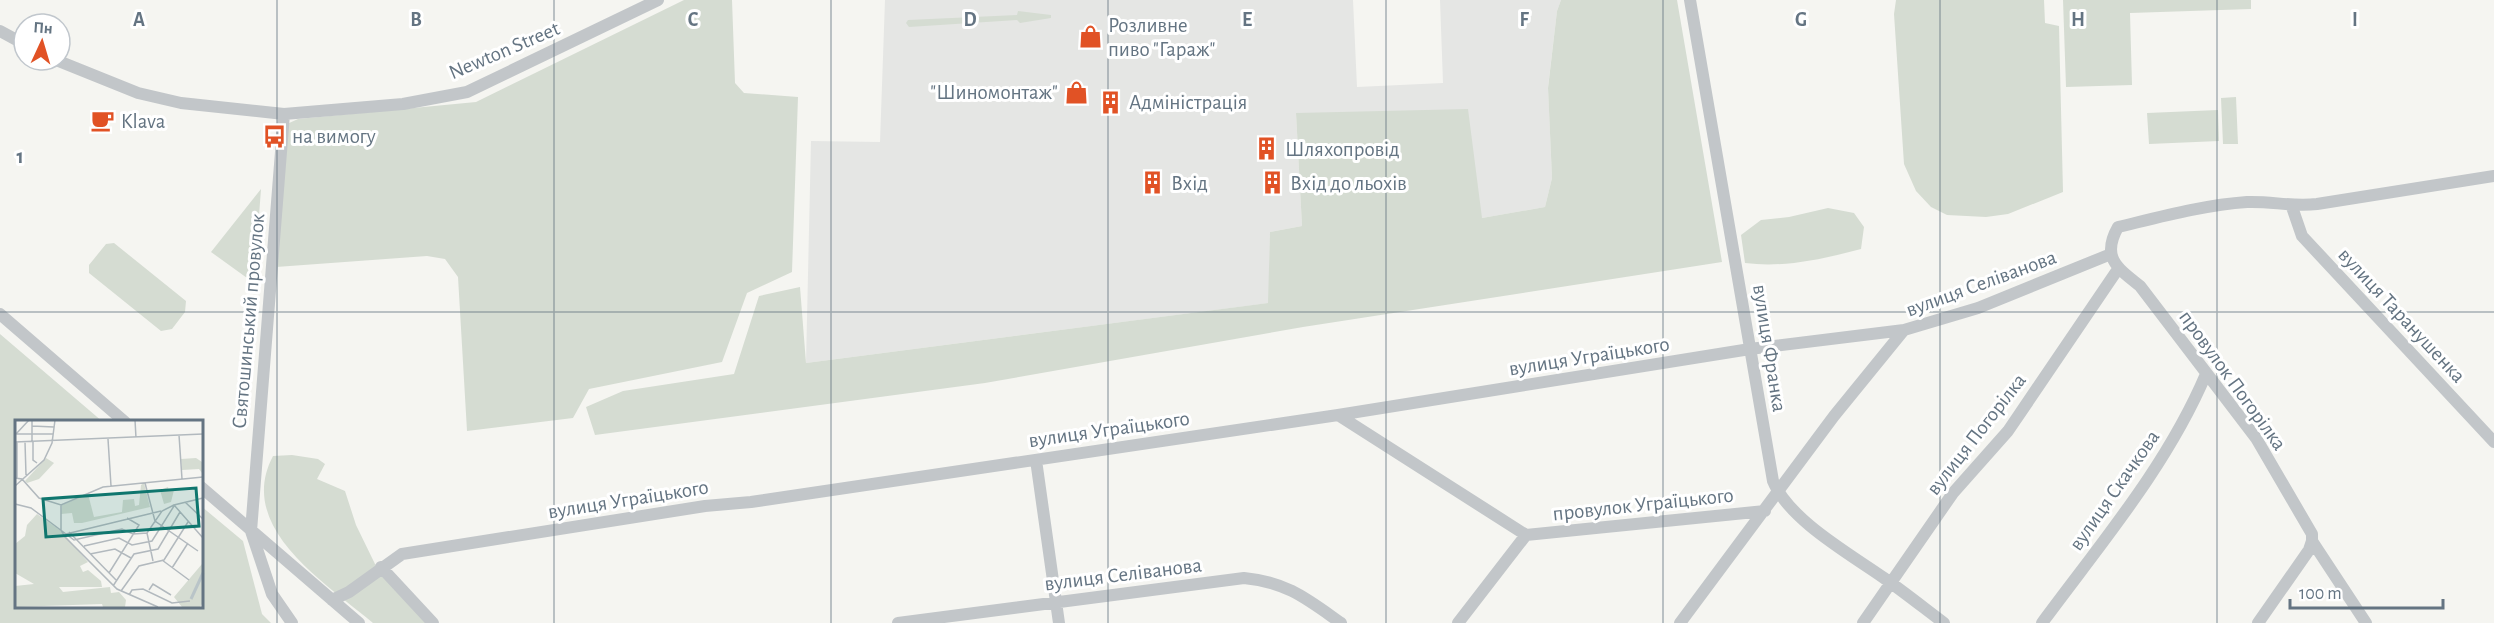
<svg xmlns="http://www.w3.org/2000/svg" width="2494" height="623" viewBox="0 0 2494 623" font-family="'Alegreya Sans',sans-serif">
<rect width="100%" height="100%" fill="#f5f5f1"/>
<path fill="#e5e6e4" d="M885,0h468l4,87 86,-4 -3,-83h121l-4,11 -9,76 4,91 -7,29 -63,11 -186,-105 6,113 -32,6 -1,71 -463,60 5,-222 69,1z"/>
<path fill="#d5dcd2" d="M684,0h48l3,83 9,10 54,4 -6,175 -45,21 -25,69 -133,27 -16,29 -106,13 -9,-154 -13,-18 -18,-3 -151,11 11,-143 11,-5 178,-17z
M1561,0h116l45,262 -419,65 -318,56 -390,52 -9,-28 37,-16 111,-17 25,-78 41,-9 6,76 462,-60 2,-71 32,-6 -6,-113 172,-4 14,109 63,-11 7,-29 -4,-90 9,-77z
M1896,0h148l1,23 14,3 4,166 -55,22 -22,3 -39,-2 -16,-8 -15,-16 -12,-27 -10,-150z
M2063,0h188v9l-121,4 2,72 -66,2z
M1018,11l33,4v3l-31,5 -3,-3 -108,7 -3,-4 2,-3 109,-5z
M2236,97l2,47h-15l-2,-46z
M2218,110l1,31 -70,3 -2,-31z
M261,189l-7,94 -43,-31z
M1828,208l26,5 10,14 -3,22c-37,10 -77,19 -116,14l-4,-28 20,-15 28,-3z
M114,243l72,58 -1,11 -13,17 -11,2 -72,-58v-8l17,-21z
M0,334l103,88h-87v184h185v-100l42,35 19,73 9,9h-271z
M292,455l26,4 7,5 -8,15 28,12 11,34 19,39 58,59h-60c-47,-40 -138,-95 -100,-167z"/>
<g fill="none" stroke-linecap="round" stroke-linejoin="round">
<path stroke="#c2c6c9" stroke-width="12" d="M1690,0l83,481c16,39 77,73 111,97 20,14 40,30 60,45
M0,31l24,13
M56,60l82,33 43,10 103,11 119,-10 64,-12 191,-92
M284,114l-33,417 21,63 20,29
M2292,207l10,29 192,206
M0,314l125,108
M1338,415l188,120 -68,88
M1036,460l23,163
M201,487l158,136
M1526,535l239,-24
M381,567l52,56
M332,600l17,-8 53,-38 303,-48 46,-4 587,-87 412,-66 154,-19
M898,623l346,-45c43,4 63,21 97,45
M1680,623l154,-207 70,-86 74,-22 133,-54
M1863,623l90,-130 55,-62 110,-162
M2042,623c59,-80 125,-157 164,-249
M2258,623l51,-73 3,-9
M2366,623l-54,-82v-7l-56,-96 -116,-152c-23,-18 -39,-29 -22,-59 42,-10 86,-22 129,-25 25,-1 44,5 70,2l177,-28"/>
</g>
<path fill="none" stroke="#647482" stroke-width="1.5" stroke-opacity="0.55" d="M277,0v623M554,0v623M831,0v623M1108,0v623M1386,0v623M1663,0v623M1940,0v623M2217,0v623M0,312h2494"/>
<defs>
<symbol id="shop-bare" viewBox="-9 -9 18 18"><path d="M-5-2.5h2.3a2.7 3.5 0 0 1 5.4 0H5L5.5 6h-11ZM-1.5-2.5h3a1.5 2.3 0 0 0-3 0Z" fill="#e15225" stroke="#fff" stroke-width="2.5" paint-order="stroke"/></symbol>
<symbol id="building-bare" viewBox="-9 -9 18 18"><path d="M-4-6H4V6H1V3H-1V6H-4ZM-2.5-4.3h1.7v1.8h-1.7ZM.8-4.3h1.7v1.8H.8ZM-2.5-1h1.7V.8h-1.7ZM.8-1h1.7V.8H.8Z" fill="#e15225" stroke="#fff" stroke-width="2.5" paint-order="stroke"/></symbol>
<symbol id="cafe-bare" viewBox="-9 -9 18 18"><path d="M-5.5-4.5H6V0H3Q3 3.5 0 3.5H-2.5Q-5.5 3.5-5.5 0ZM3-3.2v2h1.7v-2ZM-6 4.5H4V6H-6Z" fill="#e15225" stroke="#fff" stroke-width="2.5" paint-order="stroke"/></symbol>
<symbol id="bus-bare" viewBox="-9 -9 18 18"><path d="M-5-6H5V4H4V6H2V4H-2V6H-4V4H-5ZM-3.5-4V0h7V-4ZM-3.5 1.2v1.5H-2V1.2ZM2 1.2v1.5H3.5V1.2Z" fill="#e15225" stroke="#fff" stroke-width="2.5" paint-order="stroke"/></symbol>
</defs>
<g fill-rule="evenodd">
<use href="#shop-bare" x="1074" y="20" width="33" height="33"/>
<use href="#shop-bare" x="1060" y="76" width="33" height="33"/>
<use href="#building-bare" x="1094" y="86" width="33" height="33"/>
<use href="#cafe-bare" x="86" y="104" width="33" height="33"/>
<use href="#bus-bare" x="258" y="120" width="33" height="33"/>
<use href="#building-bare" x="1250" y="132" width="33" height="33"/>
<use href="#building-bare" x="1136" y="166" width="33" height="33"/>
<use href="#building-bare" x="1256" y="166" width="33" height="33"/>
</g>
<g text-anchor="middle" stroke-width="6" stroke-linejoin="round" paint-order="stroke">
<g font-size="21" fill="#647482" stroke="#fff" text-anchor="start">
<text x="1108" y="32">Розливне<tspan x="1108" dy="24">пиво "Гараж"</tspan></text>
<text x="1058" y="99" text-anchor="end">"Шиномонтаж"</text>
<text x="1129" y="109">Адміністрація</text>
<text x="121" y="128">Klava</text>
<text x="292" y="143">на вимогу</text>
<text x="1285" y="156">Шляхопровід</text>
<text x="1171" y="190">Вхід</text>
<text x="1290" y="190">Вхід до льохів</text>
</g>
<g font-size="21" fill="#647482" stroke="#fff">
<text transform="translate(504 50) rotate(-23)" y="7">Newton Street</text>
<text transform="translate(1981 283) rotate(-20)" y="7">вулиця Селіванова</text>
<text transform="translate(2402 315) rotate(47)" y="7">вулиця Таранушенка</text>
<text transform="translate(248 321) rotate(-85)" y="7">Святошинський провулок</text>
<text transform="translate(1770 348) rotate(81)" y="7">вулиця Франка</text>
<text transform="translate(1589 356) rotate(-9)" y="7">вулиця Уграїцького</text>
<text transform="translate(2233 380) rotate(54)" y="7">провулок Погорілка</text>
<text transform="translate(1109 429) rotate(-8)" y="7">вулиця Уграїцького</text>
<text transform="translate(1976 434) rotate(-52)" y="7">вулиця Погорілка</text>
<text transform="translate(2114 490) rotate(-55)" y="7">вулиця Скачкова</text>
<text transform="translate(628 499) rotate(-9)" y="7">вулиця Уграїцького</text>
<text transform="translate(1643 504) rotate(-6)" y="7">провулок Уграїцького</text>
<text transform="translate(1123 574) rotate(-7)" y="7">вулиця Селіванова</text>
</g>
</g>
<g transform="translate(15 420)">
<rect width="188" height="188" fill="#f5f5f1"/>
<path d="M31,38l8,5 -15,16 -12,4 -2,-2zM181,38l6,4v11l-3,-4 -17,1 -1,-11zM129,63l6,24 -68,16h-8l-2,-10 -11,1 1,-9 26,-11 6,23 28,-5 1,-12 11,-1 1,7 4,-1 2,-20zM153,67l1,4 1,-2 11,1h-7l-3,12 -7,2 -4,-14zM22,94l24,17 27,31 -8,4 3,6 5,-2 13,11 1,6h-43l4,5 47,-5 1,6 8,-1 7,8 -1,7h-22l-1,-3 -87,3v-21l19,-2 -19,-11v-29l10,-8 2,-11zM187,144v40l-2,3h-18l-8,-10z" fill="#d5dcd2"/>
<path fill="none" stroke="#b9c4c8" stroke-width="3" d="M176,179l12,-26"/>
<path fill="none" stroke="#b2b9be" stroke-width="1.5" d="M120,0l1,18M17,6l22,1M1,14h37M1,14l13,-14M164,15l3,44M93,19l3,47M0,22l188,-8M2,22v36M10,22l1,33M17,22v-22M18,22v18l4,3M0,58l7,1 17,19 22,7 42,-18 100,-10M130,63l10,38 43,30M0,66l29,-26 8,-17 3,-23M188,78l-29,7 29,33M170,82l18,17M0,84l16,4 43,32 48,-11 11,5 14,-1 15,-22 12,-6M46,85v25l4,7 52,52 41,18M54,112l48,49M132,113l6,28M51,114l95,-23M69,126l35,-8 13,7 20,-4 22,-35M75,134l25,-5 16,9M147,140l27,20M157,148l16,-25M94,153l30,-48 -12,-7M98,166l21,-32 24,-5 22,-37M134,170l4,-6 18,11M106,171l18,-25 25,-6 24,-38M114,175l3,-5 11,-1 29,14 18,-2"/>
<path fill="#0f766e" fill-opacity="0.15" stroke="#0f766e" stroke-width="3" d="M181,68l3,38 -153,11 -3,-38z"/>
<rect width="188" height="188" fill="none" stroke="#647482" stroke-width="3"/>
</g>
<g font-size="20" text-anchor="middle" font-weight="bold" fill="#647482" stroke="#fff" stroke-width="6" stroke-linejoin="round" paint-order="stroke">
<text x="139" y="26">A</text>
<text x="416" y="26">B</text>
<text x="693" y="26">C</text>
<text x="970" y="26">D</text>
<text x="1247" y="26">E</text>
<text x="1524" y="26">F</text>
<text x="1801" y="26">G</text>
<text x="2078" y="26">H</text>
<text x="2355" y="26">I</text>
<text x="20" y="163">1</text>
</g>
<g transform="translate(42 42) rotate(4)"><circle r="28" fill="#ffffff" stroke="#c1c7cd" stroke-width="1.5"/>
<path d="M0-4.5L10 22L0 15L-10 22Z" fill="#e15225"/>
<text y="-9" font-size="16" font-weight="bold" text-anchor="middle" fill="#647482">Пн</text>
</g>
<path d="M2290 599v9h153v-9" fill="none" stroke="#647482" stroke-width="3"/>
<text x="2299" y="599" font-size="18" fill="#647482" stroke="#ffffff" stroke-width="4.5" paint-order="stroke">100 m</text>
</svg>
